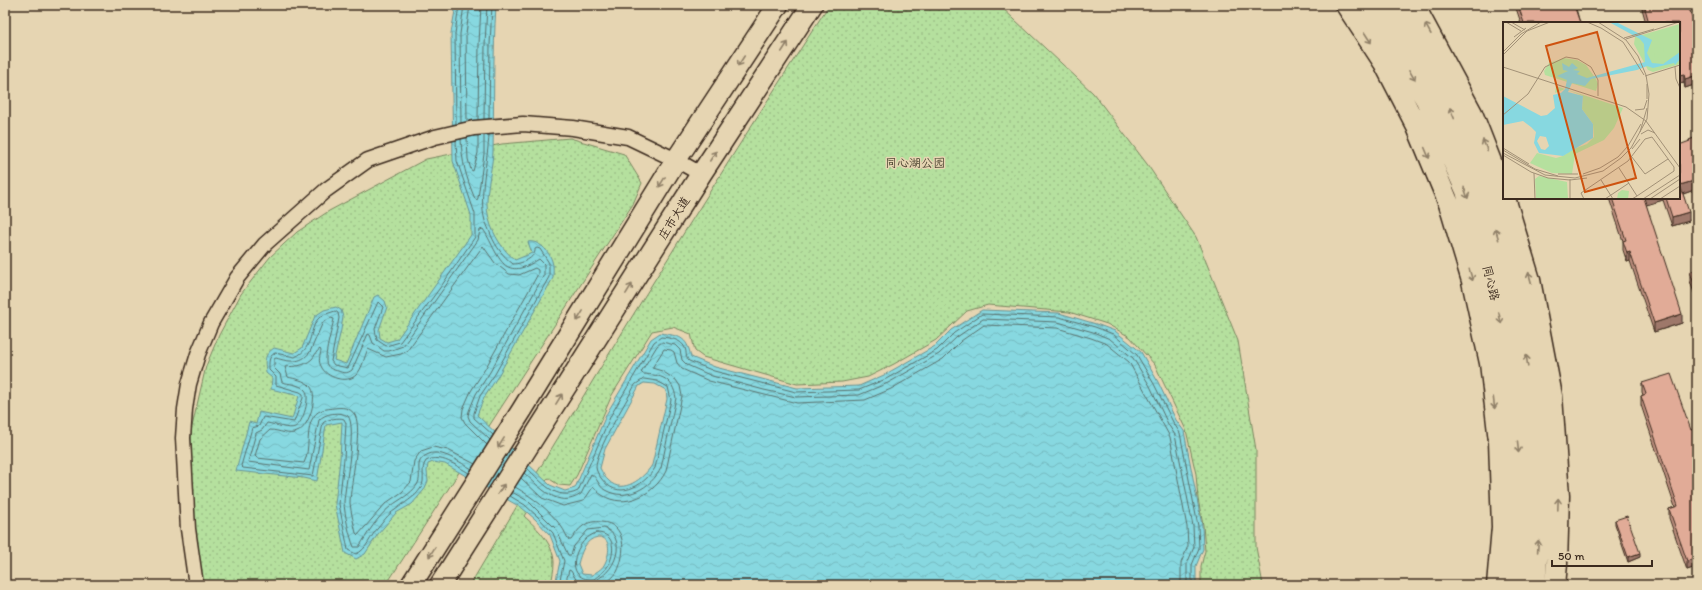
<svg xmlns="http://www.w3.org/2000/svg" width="1702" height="590" viewBox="0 0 1702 590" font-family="Itim,'LXGW WenKai TC',sans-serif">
<defs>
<pattern id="green-dots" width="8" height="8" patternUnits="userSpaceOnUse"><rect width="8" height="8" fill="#b5e09e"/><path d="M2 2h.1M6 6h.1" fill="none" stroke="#9dc088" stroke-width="1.8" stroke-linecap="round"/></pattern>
<pattern id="water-waves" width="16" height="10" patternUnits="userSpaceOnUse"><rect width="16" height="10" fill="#87d8e0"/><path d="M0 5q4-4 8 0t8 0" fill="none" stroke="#75bac0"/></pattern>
</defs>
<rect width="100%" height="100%" fill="#e6d5b2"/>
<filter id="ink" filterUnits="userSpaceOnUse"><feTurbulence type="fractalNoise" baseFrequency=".025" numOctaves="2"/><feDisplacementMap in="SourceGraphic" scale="8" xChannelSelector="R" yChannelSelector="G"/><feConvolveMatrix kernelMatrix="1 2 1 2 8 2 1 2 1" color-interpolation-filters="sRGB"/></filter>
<g filter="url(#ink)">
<path fill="url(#green-dots)" stroke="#78855e" d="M829,5h170l94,88 54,71 49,73 42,104 18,109v97l7,38h-62v-19l4,-15 -2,-26 -5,-26 -2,-25 -10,-44 -31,-65 -25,-28 -23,-13 -38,-12 -81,-7 -21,6 -31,29 -42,24 -26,13 -26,5 -45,2 -94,-27 -8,-6 -4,-17 -18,-7 -21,4 -40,64 -35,80 -7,11 -11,-1 -11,-7 -24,38c13,12 30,28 30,47 0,7 -2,15 -3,22h-81c116,-196 235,-389 359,-580z
M570,138l54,16 18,29 -9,21 -247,381h-187l-8,-53v-101l15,-65 13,-31 22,-41 29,-37 27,-25 32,-21 97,-52 76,-15z"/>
<path fill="url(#water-waves)" stroke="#699292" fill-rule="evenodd" d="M456,5h40c-3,49 -2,98 -3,147 -1,22 -10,45 -4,67 4,16 14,31 26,41l17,-7 -4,-11c11,-2 21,9 24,19 2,5 1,12 1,17l-55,98 -14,22 -7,17 73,70 15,6 10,-3 32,-75 44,-74 9,-6c19,3 27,3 31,24l24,10 82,21 62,-2 25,-11 51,-29 16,-16 31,-20 77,3 37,11 19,7 26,21 17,30 18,38 8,11 18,94 1,24 -7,17v19h-641l5,-24 -10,-26 -15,-16 -13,-11 -77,-44 -12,-2 -5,2 -1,7 1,10 -4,9 -12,14 -16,9 -18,21 -13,20 -9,5 -11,-6 -10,-49 5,-45 2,-37 -16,3 -9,56 -13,-3 -68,-7 13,-49 7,2 3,-12 33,7 7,-23 -28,-7 1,-11 -6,-5c-1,-13 -3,-17 8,-25l20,5 8,-5 13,-32 9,-6 12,-3 5,3 2,7 -2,13 -7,30 12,4 28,-67 4,-2 7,6 2,6 -8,23 1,8 7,4 10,-3 74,-104v-20l-18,-54 -2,-128zM644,383l11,1 11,6 1,9 -15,66c-8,13 -29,30 -43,16 -4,-3 -7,-9 -9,-13l5,-19 34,-63zM598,537c14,0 12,18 6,28 -2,4 -8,7 -12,10l-10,-1 -4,-10c3,-11 7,-25 20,-27z"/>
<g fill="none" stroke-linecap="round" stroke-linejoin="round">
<path stroke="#59706c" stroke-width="1" d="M484,119l1,-74 2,-40
M489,119l1,-74 2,-40
M478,120l1,-76 2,-39
M467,121l-1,-87 4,-29
M461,123l-1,-89 4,-29
M456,124l-1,-90 4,-29
M489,135c-1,25 -11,62 -4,86 2,4 4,9 6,14 5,12 12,21 22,29 8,0 23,-6 22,-15l2,-1 3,1 9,14v14l-54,97 -15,22 -6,17v5l19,17
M467,138l1,21 3,11 2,1 5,-18v-17
M461,139c1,24 5,38 14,60l2,1 1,-2 6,-44v-19
M456,140l1,21 18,53v23l-33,48 -42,57 -14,4 -9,-6 -2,-11 8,-22 -5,-5 -30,66 -14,-3 -3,-4 8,-43 -1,-5 -3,-2c-5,2 -11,3 -15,6 -12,10 -5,31 -25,40l-20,-4c-7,4 -6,9 -6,17l7,7v8l24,7 3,2v4l-9,24 -31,-5 -4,9 -7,2 -11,38 2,2 70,8 10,-53c4,-4 16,-6 21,-4l2,4 -2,36 -5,45 9,46 8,4c11,-4 14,-18 22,-26 5,-6 10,-14 17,-18 9,-7 19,-12 26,-22 5,-9 -1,-19 5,-27 15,-8 30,5 43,12
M644,379l13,2 11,6 3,13 -16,68c-12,19 -38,33 -54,10 -2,-3 -5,-7 -5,-11 0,-17 30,-65 39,-82z
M475,464l-27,-14 -15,-3 -12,4 -7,10 -3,21 -9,10 -16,11 -28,32 -2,-2c-2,-9 -5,-20 -6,-30 0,-18 13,-73 5,-88 -5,-8 -13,-8 -21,-7 -7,1 -15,1 -20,8 -9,12 -3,33 -10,47l-47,-5 -2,-2 5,-17 10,-9c9,0 19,6 27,2 12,-4 22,-37 13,-46 -5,-6 -15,-7 -22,-9l-3,-10c10,-1 18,0 27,-8 3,-3 4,-8 8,-10l1,2c-1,5 -3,10 0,15 5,12 26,18 35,9 7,-7 8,-18 12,-26l18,8 15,-3 6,-3 76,-105 12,17 14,11 10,1 16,-7 3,2v4l-53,95 -14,22 -8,18 -1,8 3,6 22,22
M527,468c15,14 29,34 51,23l33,-76 43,-73 7,-5c9,1 20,2 24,11 2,5 0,9 4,13l25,10 82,21 63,-2 27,-11 51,-29 17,-17 28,-19 77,3 36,10 18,7 24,21 17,29 19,38 7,11 18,93 1,22 -7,17v20
M472,469c-11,-6 -31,-20 -43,-15 -18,7 -5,20 -12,31 -7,10 -17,14 -26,21 -14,11 -23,27 -32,41h-5c-4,-9 -10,-35 -10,-45 1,-16 13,-76 4,-86 -8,-5 -23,-3 -29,4l-10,50 -61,-8 8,-29 6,-3 5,-7c8,1 21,7 28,4 8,-3 16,-31 10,-37 -5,-6 -17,-6 -23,-8l-2,-8 -6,-6v-9l2,-1c13,4 25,6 34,-6l13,-30 8,-4 3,1c-2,10 -11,39 -7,46 2,4 7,5 11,6 5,2 9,3 14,-1l16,-36 2,1 3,8 11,8h5l14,-5 75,-106 2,-10 3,-1c16,24 18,56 56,30l5,5v11l-54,97 -14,22 -7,17 -1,5 2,5 20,19
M524,473c16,14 34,37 57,21l10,-20c6,3 8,13 14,16 21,12 46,-2 56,-22l15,-70c-3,-20 -15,-23 -33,-24l-2,-2 16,-26 5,-4 13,3 5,5 2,10 5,5 25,11 52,14 32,7 63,-2 29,-12 51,-29 18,-17 26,-18 75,3 35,10 17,7 23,19 17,28 18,38 7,11 18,91 1,21 -7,17v21
M521,478l21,20 21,8 20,-5 4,-5 6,-9c3,2 5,6 9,8 23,15 53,-1 64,-24l16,-75 -2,-10 -4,-6 -14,-9 -10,-3 12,-19 7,1 3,2 3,11 5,6 27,12 88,22 68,-3 26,-11 52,-30 18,-18 23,-16 73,3 34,10 16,6 22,18 41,75 17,90 1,19 -7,17v22
M515,487c18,10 34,23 46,39 4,5 5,10 8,14h2c4,-5 7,-11 12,-14 5,-4 12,-5 18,-4 26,1 25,32 16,50 -3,5 -9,9 -13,13
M512,492l16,9 28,28 12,26h3l3,-9 14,-16 16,-2c29,11 6,62 -27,53l-6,-10 -2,-1 -4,15
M510,496l15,9 13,12 15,16 11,28 -5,24
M597,533c19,0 18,20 11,33 -3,5 -10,10 -14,13 -33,3 -19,-42 3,-46z"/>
<defs>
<path id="street" d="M196,585l-8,-56 -5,-91 2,-29 4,-25 9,-30 13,-31 26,-45 28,-34 61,-54 42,-30 67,-23 39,-9 49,-4 50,4 55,9 48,23 25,14"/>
<path id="secondary" d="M1346,5l38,58 33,64 32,77 23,77 18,82 9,78 3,86 -5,58
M1370,5l56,95 40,91 35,131 12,77 7,71v60l-5,55
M1392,5c18,31 38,61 54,93 8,17 14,36 22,53 42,103 65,213 71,324 2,37 -1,74 -4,110
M1414,5l58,108 32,82
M1505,198l25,82 22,116 7,100 -2,68 -2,21
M411,585l111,-175 154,-250 102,-155
M440,585l261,-411 111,-169"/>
</defs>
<use href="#street" stroke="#3b2a1e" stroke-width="17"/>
<use href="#secondary" stroke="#3b2a1e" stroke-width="23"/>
<use href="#street" stroke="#e6d5b2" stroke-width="14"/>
<use href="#secondary" stroke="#e6d5b2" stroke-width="20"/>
</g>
<path fill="#c29382" stroke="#3b2a1e" d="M1515,5h61h-1l5,18h-59z
M1641,5h47l9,27v52l-12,4 -1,-5 -5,1v-61h-33z
M1697,137v52l-14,5 6,27 -17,5 -9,-26 -17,5 36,118 -28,9 -24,-71 -3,1 -4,-12v-9l-14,-43h70l10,-58z
M1697,269l-3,24 -4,-12v-9z
M1642,383l49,47 6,-2v142l-1,-3 -9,3 -18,-52v-9l6,-2 -34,-102v-9l2,-1 -1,-3z
M1615,520l25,37 -12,5 -13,-38z"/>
<path fill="#9e786a" stroke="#3b2a1e" d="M1684,74v9l-5,1v-9z
M1697,75v9l-12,4v-9z
M1697,180v9l-17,6v-10z
M1643,198h20v2l-20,6z
M1689,212v9l-17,5v-9z
M1630,252v9l-3,1v-9z
M1697,283v9l-3,1v-9z
M1682,314v9l-28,9v-9z
M1640,553v4l-12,5v-5z
M1696,558v9l-9,3v-9z"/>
<path fill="#e1ab97" stroke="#3b2a1e" d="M1518,5h56l6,18h-56z
M1644,5h44l9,27v43l-12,4 -1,-5 -5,1v-52h-30z
M1697,137v43l-17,5 9,27 -17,5 -6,-19h13v-53l11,-4 -1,-1z
M1612,198h32l38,116 -28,9 -24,-71 -3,1 -4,-12 3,-1z
M1697,269v14l-3,1 -4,-12z
M1671,374l20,56 6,-2v132l-1,-2 -9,3 -18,-52 9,-3 -37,-110 5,-2 -4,-11z
M1627,516l13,37 -12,4 -13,-37z"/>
<defs><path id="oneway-shaft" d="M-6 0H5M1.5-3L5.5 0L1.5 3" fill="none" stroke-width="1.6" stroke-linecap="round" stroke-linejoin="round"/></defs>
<g stroke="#908068">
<use href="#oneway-shaft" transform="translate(1428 29) rotate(-119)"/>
<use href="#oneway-shaft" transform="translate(1368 38) rotate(57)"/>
<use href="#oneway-shaft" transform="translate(785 47) rotate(-57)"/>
<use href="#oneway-shaft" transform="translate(741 61) rotate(123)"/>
<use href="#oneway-shaft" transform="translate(1412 75) rotate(60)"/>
<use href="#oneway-shaft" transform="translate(1452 113) rotate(-112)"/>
<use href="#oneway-shaft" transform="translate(1485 145) rotate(-112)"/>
<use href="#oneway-shaft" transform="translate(1427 153) rotate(67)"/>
<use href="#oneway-shaft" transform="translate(713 156) rotate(-57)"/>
<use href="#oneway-shaft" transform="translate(662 182) rotate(122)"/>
<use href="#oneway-shaft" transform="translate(1466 193) rotate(71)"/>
<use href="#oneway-shaft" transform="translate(1497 234) rotate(-106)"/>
<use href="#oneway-shaft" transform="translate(1471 275) rotate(73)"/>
<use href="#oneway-shaft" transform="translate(1530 278) rotate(-105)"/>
<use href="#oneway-shaft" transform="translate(629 289) rotate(-58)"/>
<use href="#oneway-shaft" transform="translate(580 316) rotate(122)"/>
<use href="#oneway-shaft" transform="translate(1500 318) rotate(77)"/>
<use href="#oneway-shaft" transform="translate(1527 361) rotate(-98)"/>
<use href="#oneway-shaft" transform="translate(559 399) rotate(-58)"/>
<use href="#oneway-shaft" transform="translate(1494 403) rotate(83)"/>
<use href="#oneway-shaft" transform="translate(501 443) rotate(122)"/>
<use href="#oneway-shaft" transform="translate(1518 447) rotate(85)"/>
<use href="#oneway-shaft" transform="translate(501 489) rotate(-57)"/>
<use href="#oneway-shaft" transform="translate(1558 504) rotate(-88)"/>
<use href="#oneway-shaft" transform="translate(1538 546) rotate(-86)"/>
<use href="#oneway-shaft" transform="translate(432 552) rotate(122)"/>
</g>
</g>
<g text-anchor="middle" stroke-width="3" stroke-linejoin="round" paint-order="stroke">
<g font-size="12" fill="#4d4531" stroke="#e6d5b2">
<text x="915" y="167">同心湖公园</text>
</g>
<g font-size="12" fill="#3b2a1e" stroke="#e6d5b2">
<text transform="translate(674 218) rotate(-58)" y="4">庄市大道</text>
<text transform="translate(1491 283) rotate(76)" y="4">同心路</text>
</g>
</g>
<g transform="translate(1503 22)">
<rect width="177" height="177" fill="#e6d5b2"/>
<path d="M177,2v40l-27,8 -5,-2 -14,-26 1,-7zM61,36l13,2 9,5 10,14 2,5 -2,7 -51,-16 -1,-4 5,-8zM53,64l67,22 -9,20 -10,12 -29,14 -3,20 -20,-1 -22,-10 7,-10 19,5 7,-2 8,-6 16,-6 7,-7 -1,-13 -11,-15 1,-13 -18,-7 -10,4zM36,154l28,6 1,17h-32l-1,-20zM119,168l7,1 -1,8h-11l1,-6z" fill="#b5e09e"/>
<path d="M160,25l1,10 -9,1 -1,-10z" fill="#b5e09e"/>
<path d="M106,0h7l36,18 -5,13 5,10 11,1 17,-12v7l-5,6 -1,-2 -21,5 -6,-2 -10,4 -46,9 -6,7 -13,-3 -4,9 15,4 -1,13 11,15v14l-30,18 -24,-3 -5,-10 2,-11 -5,-5 -8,-6 -20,4v-29l38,20 6,-1 8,-7 -2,-13 8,-2 4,-4 2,-9 -10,-4 11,-5 -5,-1 -1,-7 7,4 3,-4 6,5 -5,2 7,1 -3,3 10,4 58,-16 -1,-18 -4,-5zM37,114l6,1 3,9 -4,4 -4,-1 -4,-8z" fill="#87d8e0" fill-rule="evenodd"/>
<path fill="none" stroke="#a29177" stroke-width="1" d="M3,0l15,9M8,0l14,8M84,0l14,6 22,14 21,33M11,15l12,-9M121,16l30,-9M123,17l53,-17M0,30l18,-18 20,-12M0,33l24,-24 23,-9M0,45l123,40 20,14 34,47M172,45l1,12 4,9M142,54l35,-11M144,62v15M132,88l9,-1 3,-9M0,93l25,-21 17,-27 21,-10 12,2 13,8 7,13v16M137,110l7,-24M138,112l7,-4 7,3M0,126l26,16M129,127l8,-10M0,128l32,19 23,7M125,130l17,22 23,-15M0,131l42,22 30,3 28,-7 18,-13 10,-10 16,-29 2,-25 -3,-19 -8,-19 -12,-16 -28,-18M0,133l28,17 17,6 22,2 17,-2M116,146l18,28 -5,3M31,151l1,26M55,152h20M80,152l17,-6 18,-11 10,-11 13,-22M98,158l12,19M67,177v-20M81,177l-3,-6 47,-32 17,-22 7,-2 22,30v4l-37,25M102,177l24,-16M140,177l37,-24M147,177l30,-20M157,177l20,-13"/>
<path fill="#ce520f" fill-opacity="0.15" stroke="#ce520f" stroke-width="2" d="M94,10l39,146 -51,14 -39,-146z"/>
<rect width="177" height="177" fill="none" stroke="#3b2a1e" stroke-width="2"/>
</g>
<rect width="1702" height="590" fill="none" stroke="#e6d5b2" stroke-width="20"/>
<rect x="10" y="10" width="1682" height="570" fill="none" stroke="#3b2a1e" stroke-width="1.5" filter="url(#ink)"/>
<path d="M1552 560v6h100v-6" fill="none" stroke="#3b2a1e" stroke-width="2"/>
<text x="1558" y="560" font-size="12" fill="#3b2a1e" stroke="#e6d5b2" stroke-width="3" paint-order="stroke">50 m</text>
</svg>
